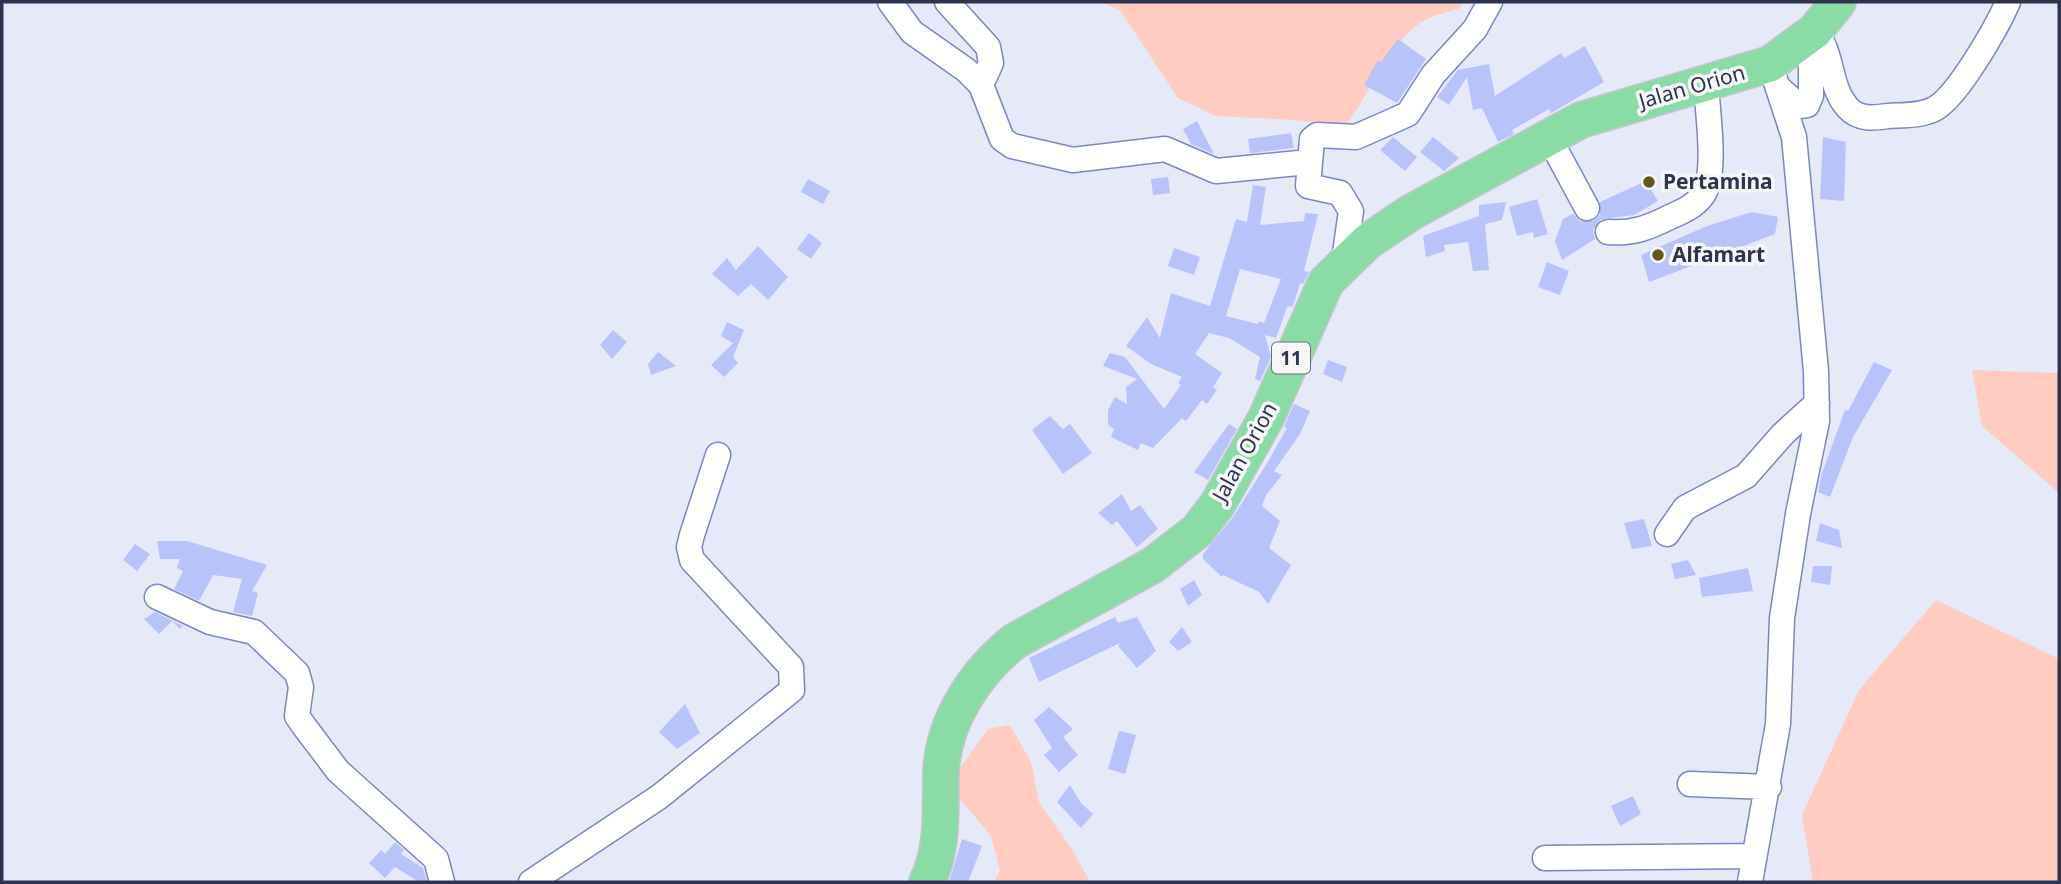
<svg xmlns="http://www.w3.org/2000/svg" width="2061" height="884" viewBox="0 0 2061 884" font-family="'Noto Sans',sans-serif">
<rect width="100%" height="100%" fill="#e6e9f8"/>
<path fill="#feccc0" d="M1100,2h362l-2,6c-11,4 -27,7 -37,13 -38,25 -51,72 -79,106l-49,-7 -79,-4 -38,-18 -58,-88z
M1972,370l87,3v120l-77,-67z
M1936,600l123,59v223h-246l-11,-67 57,-125z
M1010,725l21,37 8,40 34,49 17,31h-96l6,-11 -9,-35 -32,-38 1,-30 28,-39z"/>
<path fill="#b7c3f9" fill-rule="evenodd" d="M1398,39l28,20 -29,44 -33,-18 14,-25 3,2z
M1585,46l19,36 -53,31 -2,-4 -37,21 2,4 -16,8 -16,-34 -9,2 -6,-33 -18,28 -12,-8 21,-27 31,-6 6,32 66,-43 3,5z
M1197,121l17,33 -23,-10 -8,-15z
M1291,133l3,15 -44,5 -2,-14z
M1393,137l24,20 -12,14 -25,-21z
M1433,137l26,21 -15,13 -24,-19z
M1823,137l23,5 -2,59 -24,-2z
M1168,177l2,16 -17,2 -2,-16z
M808,179l22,12 -7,13 -22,-12z
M1646,181l12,20 -24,14 -33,4 -8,12 2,8 -33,21 -7,-19 8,-22 10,-5 7,7h13l7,-6v-13z
M1253,185l13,2 -6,38 44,-4 1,-8 13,1 -14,57 5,1 -6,12 -3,-1 -7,23 -6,1 -11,31 -11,-3 6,22 -11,24 -5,-2 5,-22 -31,-19 -20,-5 -14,21 27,19 -9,14 4,3 -10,14 -5,-4 -16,21 -4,-3 -29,30 -12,-5 -3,7 -27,-13 3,-8 -6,-4v-15l7,-13 12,7 -1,-17 11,-8 -34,-13 7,-13 15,4 39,52 17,-24 -3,-2 4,-6 -31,-13 -25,-18 21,-29 13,21 11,-45 39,13 26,-87 11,3zM1240,269l41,10 -17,44 -5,-2 -1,3 -32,-8z
M1537,199l11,35 -14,4 -1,-6 -16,4 -8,-29z
M1506,202l-4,18 -17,4 4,46 -16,1 -5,-29 -24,3 1,6 -19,6 -3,-21 56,-20v-11z
M1752,212l26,5 -3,17 -126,48 -8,-27 66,-29z
M809,233l13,10 -11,16 -14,-10z
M758,246l30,31 -20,23 -17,-16 -13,12 -26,-22 15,-16 9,12z
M1174,248l26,9 -6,18 -26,-9z
M1547,262l22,9 -9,24 -22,-8z
M727,322l17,8 -11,27 5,6 -14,14 -13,-12 22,-22 -12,-7z
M613,330l14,12 -15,17 -12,-14z
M658,352l18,14 -25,9 -3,-11z
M1328,360l19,7 -5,15 -19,-8z
M1874,362l18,8 -39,67 -23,60 -12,-5 4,-19 23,-63 3,1z
M1294,404l16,7 -10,23 -26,37 8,4 -16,20 -4,11 18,15 -11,27 22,17 -23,39 -9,-12 -36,-17 -1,2 -19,-18v-5l30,-37 36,-57 18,-32 -3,-1z
M1050,416l13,13 7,-5 22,29 -29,21 -31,-44z
M1229,424l8,5 -29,51 -14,-8z
M1122,494l9,17 9,-6 18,24 -21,18 -20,-26 -5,4 -14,-12z
M1644,519l8,27 -20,3 -8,-26z
M1820,523l19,7 3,18 -26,-7z
M157,541h30l80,24 -15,26 6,2 -6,23 -19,-4 9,-33 -29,-4 -14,26 -25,-12 9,-18 -6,-3 3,-9h-20z
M135,544l15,10 -13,17 -14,-11z
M1688,560l8,15 -21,4 -4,-15z
M1813,566h19l-2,19 -19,-3z
M1748,568l5,23 -51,6 -3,-19z
M1194,580l8,15 -14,11 -8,-17z
M155,612l28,14 -3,3 -8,-8 -13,13 -15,-15z
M1115,617l3,6 19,-6 19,34 -19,17 -19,-22 2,-3 -81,39 -10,-24z
M1182,627l10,15 -14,9 -9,-9z
M685,704l15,29 -23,16 -18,-17z
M1049,707l24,22 -10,8 15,18 -19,17 -15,-17 8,-7 -18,-28z
M1119,731l17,4 -11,39 -17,-5z
M1070,785l11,18 12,11 -12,14 -24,-26z
M1633,796l8,18 -21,12 -9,-20z
M962,839l20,7 -14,36h-19z
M395,842l9,8 -3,4 22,14 4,14h-8l-24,-15 -10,11 -16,-15 12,-13 4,4z"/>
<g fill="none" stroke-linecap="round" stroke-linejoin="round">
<defs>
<path id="minor" d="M890,2l22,30 54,38 15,15 21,54 10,7 61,14 92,-11 51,22 93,-9
M947,2l41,45 3,16 -10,22
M1815,31c19,23 13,55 33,77 11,12 26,10 40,8 15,-1 35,0 48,-8 23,-14 61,-81 72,-106
M1780,89l19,17 8,-1 4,-9v-32l4,-5 14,2
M1548,136l39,72
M1608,232c24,2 40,-4 62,-15 11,-5 24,-10 32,-21 16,-20 5,-86 4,-113
M1344,260l7,-49 -11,-18 -32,-7 4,-47 5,-4 39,2 52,-23 25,-39 42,-46 15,-27
M1667,534l18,-26 61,-32 37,-42 34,-31
M157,597l53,25 44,10 43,41 4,14 -4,29 7,10 34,45 98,88 6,23
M1690,784l79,3
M1545,858l208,-2
M531,882l128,-85 133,-107 -1,-23 -99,-107 -3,-13 3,-12 26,-80
M1750,882l28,-158 4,-106 16,-104 19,-93 -1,-50 -22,-234 -24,-73"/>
<path id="highway" d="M927,882c17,-35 13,-72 14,-110 2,-50 34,-100 74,-131l138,-76 44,-34 20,-26 49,-87 60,-136 41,-40 43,-29 171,-93 189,-56 45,-33 23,-29"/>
</defs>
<use href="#minor" stroke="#7a86c6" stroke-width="27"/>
<use href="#highway" stroke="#c4c6ce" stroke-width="38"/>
<use href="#minor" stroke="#fff" stroke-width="24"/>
<use href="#highway" stroke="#8bdba6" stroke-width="35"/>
</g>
<g fill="#645723" stroke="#f7f7f7" stroke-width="2.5">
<circle cx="1649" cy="182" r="7"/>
<circle cx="1658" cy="255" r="7"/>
</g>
<g text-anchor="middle" stroke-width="7" stroke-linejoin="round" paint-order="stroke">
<rect fill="#f7f7f7" stroke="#6a6e81" stroke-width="2" x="1272" y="342.5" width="38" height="31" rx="5"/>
<g font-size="19" font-weight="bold" fill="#2e344f">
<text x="1291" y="365">11</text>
</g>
<g font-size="21" fill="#2e344f" stroke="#f7f7f7">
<text transform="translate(1692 87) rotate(-16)" y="7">Jalan Orion</text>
<text transform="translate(1245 452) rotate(-61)" y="7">Jalan Orion</text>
</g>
<g font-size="21" font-weight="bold" fill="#2e344f" stroke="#f7f7f7" text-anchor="start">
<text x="1663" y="189">Pertamina</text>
<text x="1672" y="262">Alfamart</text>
</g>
</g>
<rect width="2061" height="884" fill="none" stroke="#2e344f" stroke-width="7"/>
</svg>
